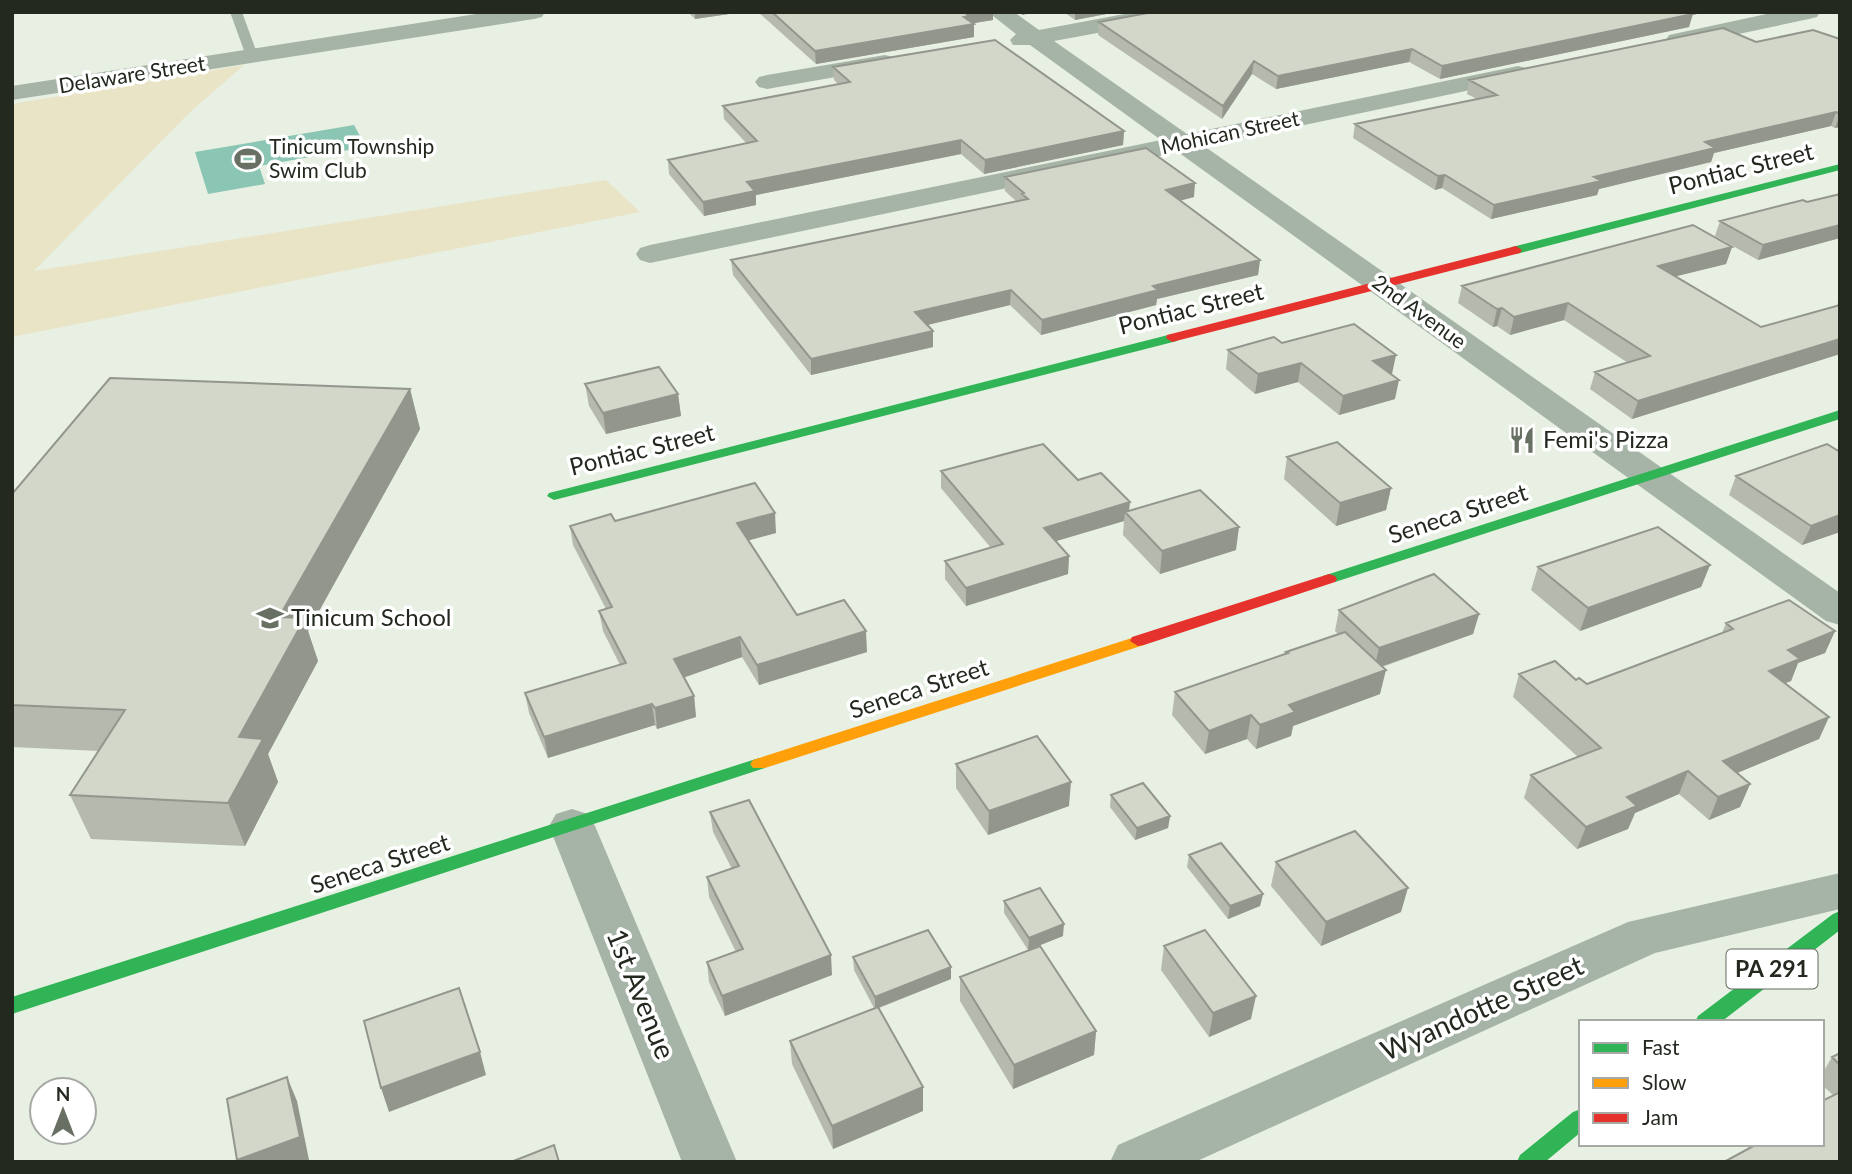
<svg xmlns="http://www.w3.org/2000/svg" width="1852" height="1174" viewBox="0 0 1852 1174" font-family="Lato,sans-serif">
<rect width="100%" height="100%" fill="#e7f0e2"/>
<path fill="#eae4c7" d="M244,65l-55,48 -155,158 572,-91 34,32 -628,125v-233z"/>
<path fill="#8bc5b3" d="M354,125l12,22 -107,19 6,18 -57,10 -13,-42z"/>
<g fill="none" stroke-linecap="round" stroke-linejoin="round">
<path fill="#a6b4a7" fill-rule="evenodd" d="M230,12h12l16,44 -2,3 -4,1 -6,-4z"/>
<path fill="#a6b4a7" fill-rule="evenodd" d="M489,12h56l-3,5 -8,2 -522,81v-14z
M988,12h26l25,18 96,-18h49l-3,5 -8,2 -119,22 133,93 331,-68 8,2 4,5 -4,5 -8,2 -314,66 636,447v32l-14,-4 -648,-469 -528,111 -10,-3 -4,-6 4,-6 10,-3 511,-105 -131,-95h-17l-3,-5 6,-6z
M1776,12h44l-3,5 -8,2 -132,28 -8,-2 -3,-5 3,-5z
M885,55l8,2 4,5 -4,5 -126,22 -8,-2 -4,-5 4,-5 8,-2z
M572,809l16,5 7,12 142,336h-55l-133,-336 7,-12z
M1840,873v36l-185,44 -460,209h-85l8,-17 510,-223z"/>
<path fill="#30b455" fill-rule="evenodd" d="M1840,164v6l-324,84 -6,-4 2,-3z
M1172,334l6,4 -1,3 -623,159 -7,-4 2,-3z
M1840,410v9l-505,163h-12l-2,-3 2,-3z
M759,758l6,2 3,4 -3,4 -753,246v-17z
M1840,911v19l-119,92h-26l3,-6 135,-102z
M1581,1109v23l-36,30h-28l3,-7 53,-43z"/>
<path fill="#ff9f0a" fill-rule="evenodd" d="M1138,636l8,5 -2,4 -379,123h-12l-3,-4 3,-4z"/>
<path fill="#e5322d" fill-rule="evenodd" d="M1516,246l6,4 -2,3 -348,89 -6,-4 1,-3z
M1329,574l6,2 2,3 -2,3 -191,63 -6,1 -8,-5 2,-4z"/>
</g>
<path fill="#b5b9ae" d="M688,12h55l-48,7z
M758,12h235v8l-20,3 1,1v13l-158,27z
M1064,12h53l-42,8z
M1099,22l590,5 -249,52 -31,-17 -133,27 -24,-15 -30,45 -124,-84z
M1840,39v88l-5,1 -4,-2 -117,27 -3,9 -112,27 -2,6 -106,24 -49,-31 -7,2 -82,-52 2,-14 122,-25 -10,-5 2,-14 287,-38z
M833,67l291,64 -1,14 -139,29 -23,-20 -205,41v10l-52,11 -35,-42 -1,-14 79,-16 -23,-25 -1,-13 116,-21 -5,-5z
M1005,177l189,20 -14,4 80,59 -2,15 -101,24 -1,6 -115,30 -31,-30 -83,20 6,6v16l-122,28 -78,-100 -2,-15 285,-59 -11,-10z
M1840,194v44l-82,22 -43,-24 5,-15z
M1732,247l-6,17 -50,12 85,51 76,-22 3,-7v56l-208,65 -42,-30 5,-17 33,-9 -64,-43 -54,15 -13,-9 -4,1 -35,-24 4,-17z
M1282,343l110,31h-1l4,25 -56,16 -41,-33 -43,12 -29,-25 2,-19z
M585,384l93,10 3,22 -75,18 -17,-28z
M410,389l10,40 -112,202 10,30 -50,93 10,28 -33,64 -154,-7 -21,-44 29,-44 -87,-4v-253z
M1840,452v80l-38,13 -73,-50 7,-19z
M1287,457l104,31 -5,22 -50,16 -52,-47z
M941,471l137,9 52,22 -1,9 107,39 -76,24 -37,-39 1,-14 -68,20 13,15 -1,18 -102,32 -21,-27v-18l46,-13 -50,-60z
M615,521l161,12 -27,7 48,75 70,37 -108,33 -17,-28 -58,20 10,19 2,21 -39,12 -2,-4 -107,33 -19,-45 -4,-20 95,-28 -17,-34 -4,-20 7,-2 -33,-64 -3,-19z
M1710,565l-9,22 -121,44 -49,-41 7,-23z
M1339,610l140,4 -6,20 -91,33 -2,27 -87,32 -2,10 -35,13 -9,-10 -42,15 -33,-39 3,-23 111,-38v-2l52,-18 -3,-3z
M1726,623l109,8 -10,22 -27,10 -7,18 -6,2 44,34 -10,22 -82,34 13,11 -10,23 -31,13 -30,-26 -44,19 -7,16 -51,20 -53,-51 7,-23 47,-18 -65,-60 6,-23 57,6 11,4 135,-51z
M956,764l113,42 -81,29 -32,-47z
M1111,795l59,21 -2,12 -33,12 -25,-33z
M710,812l122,163 -107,41 -16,-34 -2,-20 29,-10 -27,-55 -2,-20 25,-8 -19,-37z
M1189,855l74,39 -3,12 -32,13 -41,-52z
M1276,862l125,50 -80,34 -50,-60z
M1004,901l59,35 -35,14 -24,-37z
M1164,946l87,73 -42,18 -48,-67z
M853,957l98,10v12l-72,29 44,103 -90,38 -41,-85 -2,-23 84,-33 -20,-38z
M960,977l136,54 -2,24 -81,34 -53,-88z
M1840,1053v109l-85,-17 1,-1h66l11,-49 -11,-10v-11l10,-17z"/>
<path fill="#93968d" d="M695,12h48l-48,7z
M963,12h30v8l-24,4h5v13l-158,27 -1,-13z
M1022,12h15l-15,3z
M1075,12h42l-42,8z
M1693,14l-4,13 -249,52 2,-13z
M1412,49l-3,13 -133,27 2,-13z
M1254,61l-2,13 -30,45 1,-13z
M1836,112l-5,14 -117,27 -3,9 -112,27 -2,6 -106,24 3,-14 211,-63z
M1840,115v12l-5,1z
M1124,131l-1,14 -139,29 1,-14z
M961,140v14l-205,41v10l-52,11 -1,-14 44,-20z
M1445,175l-3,13 -7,2 3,-14z
M1195,183l-1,14 -29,7 1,-14z
M1840,225v13l-82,22 5,-15z
M1732,247l-6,17 -73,18 5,-16z
M1260,260l-2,15 -101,24 -1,6 -115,30 1,-15 111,-34z
M1011,290l-1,15 -95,23v-16z
M1568,303l-4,17 -54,15 4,-18z
M1502,308l-5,18 -4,1 4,-18z
M933,331v16l-122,28v-16z
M1840,339v15l-208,65 6,-18z
M1396,355l-4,19 -22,6 3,-19z
M1301,363l-3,19 -43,12 3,-20z
M1399,380l-4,19 -56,16 4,-19z
M410,389l10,40 -112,202 10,30 -50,93 10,28 -33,64 -17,-43 11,-66 40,-120z
M678,394l3,22 -75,18 -3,-21z
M1391,488l-5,22 -50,16 4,-23z
M1130,502l-2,14 -3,-4 -1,9 -81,24 1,-17z
M775,513l1,20 -37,10 -2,-20z
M1840,515v17l-38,13 9,-19z
M1239,527l-3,23 -76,24 2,-23z
M1069,556l-1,18 -102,32v-18z
M1710,565l-9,22 -121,44 8,-23z
M1479,614l-6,20 -99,35 5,-21z
M866,631l1,21 -108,33 -2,-20z
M1835,631l-10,22 -27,10 -7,18 -32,12 10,-22 19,-21z
M740,637l2,20 -65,23 -3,-21z
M1386,670l-6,24 -87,32 -2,10 -35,13 4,-24 29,-20z
M694,696l2,21 -39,12 -2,-21z
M652,704l3,21 -107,33 -4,-21z
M1251,715l-4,24 -42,15 4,-23z
M1829,717l-10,22 -106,44 10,-22z
M1688,771l-9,23 -44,19 -7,16 -51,20 9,-22 41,-30z
M1071,782l-2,24 -81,29 1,-24z
M1750,784l-10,23 -31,13 9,-23z
M1170,816l-2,12 -33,12 2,-12z
M1408,888l-7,24 -80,34 5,-24z
M1263,894l-3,12 -32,13 2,-13z
M1064,924l-1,12 -35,14 1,-12z
M831,955l1,20 -107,41 -3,-20z
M951,967v12l-76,30v-12z
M1256,996l-5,23 -42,18 4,-24z
M1096,1031l-2,24 -81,34 1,-24z
M480,1052l6,23 -97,37 -8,-24z
M287,1077l10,24 12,59 -4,2h-67l-1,-2z
M923,1087v24l-90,38 -1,-23z"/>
<path fill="#d2d7ca" stroke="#93968d" stroke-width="2" d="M772,12h192l5,4 -5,1 10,7 -159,27z
M1153,12h535l5,2 -251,52 -30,-17 -134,27 -24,-15 -31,45 -124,-84z
M1723,28l33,14 57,-12 27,9v75l-4,-2 -131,30 10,6 -121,29 7,4 -107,24 -49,-30 -7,1 -83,-52 142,-29 -28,-15z
M995,40l129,91 -139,29 -24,-20 -214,42 8,9 -52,11 -35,-42 89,-19 -34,-35 127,-24 -17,-15z
M1146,148l49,35 -29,7 94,70 -107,26 5,4 -116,30 -31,-30 -96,22 18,19 -122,28 -80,-99 297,-61 -6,-5 2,-1 -19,-16z
M1840,194v31l-77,20 -43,-24 83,-21 4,2z
M1693,225l39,22 -74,19 103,61 79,-22v34l-202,62 -43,-29 55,-16 -82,-53 -54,14 -12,-9 -5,1 -35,-23z
M1354,324l42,31 -23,6 26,19 -56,16 -42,-33 -43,11 -30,-24 46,-13 8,6z
M659,367l19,27 -75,19 -18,-29z
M110,378l300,11 -131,228 26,1 -66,119 24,2 -35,64 -158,-8 55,-85 -113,-5v-211z
M1337,442l54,46 -51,15 -53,-46z
M1043,444l35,36 23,-7 29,29 -86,26 25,28 -103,32 -21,-27 58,-17 -62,-73z
M1827,444l13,8v63l-29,11 -75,-50z
M755,483l20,30 -38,10 60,92 47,-15 22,31 -109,34 -17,-28 -66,22 20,37 -39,12 -3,-4 -108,33 -19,-44 101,-30 -27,-52 13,-4 -42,-81 41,-12 4,7z
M1200,490l39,37 -77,24 -37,-39z
M1658,527l52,38 -122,43 -50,-41z
M1434,574l45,40 -100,34 -40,-38z
M1789,600l46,31 -47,19 12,9 -31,12 60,46 -106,44 27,23 -32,13 -30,-26 -61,26 10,9 -51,21 -55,-52 70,-27 -82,-74 36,-13 21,19 3,-2 8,6 146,-55 -7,-6z
M1345,632l41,38 -97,35 6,7 -35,13 -9,-10 -42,16 -34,-39 113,-39 -2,-1z
M1037,736l34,46 -82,29 -33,-47z
M1143,783l27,33 -33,12 -26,-33z
M749,800l82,155 -109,41 -15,-34 36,-13 -36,-72 32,-11 -29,-54z
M1355,831l53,57 -82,34 -50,-60z
M1221,843l42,51 -33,12 -41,-51z
M1040,888l24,36 -35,14 -25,-37z
M928,930l23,37 -76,30 -22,-40z
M1205,930l51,66 -43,17 -49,-67z
M1040,946l56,85 -82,34 -54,-88z
M459,988l21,64 -99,36 -17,-67z
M878,1007l45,80 -91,39 -42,-85z
M1840,1053v12l-8,-8z
M287,1077l13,60 -63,23 -10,-61z
M1840,1092v70h-116l33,-18h65v-43z
M554,1145l5,17h-48z"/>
<defs>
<symbol id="stadium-bare" viewBox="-9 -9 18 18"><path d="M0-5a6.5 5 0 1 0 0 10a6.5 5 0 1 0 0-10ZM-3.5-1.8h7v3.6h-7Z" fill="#686f63" stroke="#fff" stroke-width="2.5" paint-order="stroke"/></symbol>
<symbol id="restaurant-bare" viewBox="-9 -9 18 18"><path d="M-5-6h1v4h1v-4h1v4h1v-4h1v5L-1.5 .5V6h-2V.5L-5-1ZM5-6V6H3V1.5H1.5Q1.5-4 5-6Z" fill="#686f63" stroke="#fff" stroke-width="2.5" paint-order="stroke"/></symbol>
<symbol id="school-bare" viewBox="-9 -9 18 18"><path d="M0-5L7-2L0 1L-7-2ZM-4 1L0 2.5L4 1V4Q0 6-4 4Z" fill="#686f63" stroke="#fff" stroke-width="2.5" paint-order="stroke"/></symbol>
</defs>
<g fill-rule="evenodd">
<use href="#stadium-bare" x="229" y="140" width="38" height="38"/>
<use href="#restaurant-bare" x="1503" y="421" width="38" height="38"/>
<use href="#school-bare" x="251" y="599" width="38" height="38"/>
</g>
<g text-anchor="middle" stroke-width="7" stroke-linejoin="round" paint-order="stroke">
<g font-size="21" fill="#23291f" stroke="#fff">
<text transform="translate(132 75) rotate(-9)" y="7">Delaware Street</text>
<text transform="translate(1230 133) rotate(-12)" y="7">Mohican Street</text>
<text transform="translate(1419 312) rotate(36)" y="7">2nd Avenue</text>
</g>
<g font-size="21" fill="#23291f" stroke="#fff" text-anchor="start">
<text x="269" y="154">Tinicum Township<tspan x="269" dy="24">Swim Club</tspan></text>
</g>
<rect fill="#fff" stroke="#656962" stroke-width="2" x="1726.5" y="949.5" width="91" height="39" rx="5"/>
<g font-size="23" font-weight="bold" fill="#23291f">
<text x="1772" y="977">PA 291</text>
</g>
<g font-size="24" fill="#23291f" stroke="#fff">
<text transform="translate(1741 169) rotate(-14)" y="8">Pontiac Street</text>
<text transform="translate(1191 309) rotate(-14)" y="8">Pontiac Street</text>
<text transform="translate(642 450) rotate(-14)" y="8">Pontiac Street</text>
<text transform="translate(1458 514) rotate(-18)" y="8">Seneca Street</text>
<text transform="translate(919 689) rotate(-18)" y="8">Seneca Street</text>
<text transform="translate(380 864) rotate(-18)" y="8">Seneca Street</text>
</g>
<g font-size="24" fill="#23291f" stroke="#fff" text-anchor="start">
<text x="1543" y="448">Femi's Pizza</text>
<text x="291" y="626">Tinicum School</text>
</g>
<g font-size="28" fill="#23291f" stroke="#fff">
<text transform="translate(641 994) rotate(68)" y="10">1st Avenue</text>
<text transform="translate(1482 1008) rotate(-24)" y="10">Wyandotte Street</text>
</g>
</g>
<rect width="1852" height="1174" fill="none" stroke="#23291f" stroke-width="28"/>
<rect x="1579" y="1020" width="245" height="126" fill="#ffffff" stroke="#a7a9a5" stroke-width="2"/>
<rect x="1593" y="1043" width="35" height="10" fill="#30b455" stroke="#a7a9a5" stroke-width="2"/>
<text x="1642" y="1055" font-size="21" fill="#23291f">Fast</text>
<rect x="1593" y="1078" width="35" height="10" fill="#ff9f0a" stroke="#a7a9a5" stroke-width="2"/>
<text x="1642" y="1090" font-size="21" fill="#23291f">Slow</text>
<rect x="1593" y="1113" width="35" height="10" fill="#e5322d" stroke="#a7a9a5" stroke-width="2"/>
<text x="1642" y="1125" font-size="21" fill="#23291f">Jam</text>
<g transform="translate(63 1111)"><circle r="33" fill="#ffffff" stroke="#a7a9a5" stroke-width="2"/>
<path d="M0-5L12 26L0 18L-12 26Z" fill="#686f63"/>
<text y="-10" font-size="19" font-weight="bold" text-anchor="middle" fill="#23291f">N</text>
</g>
</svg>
